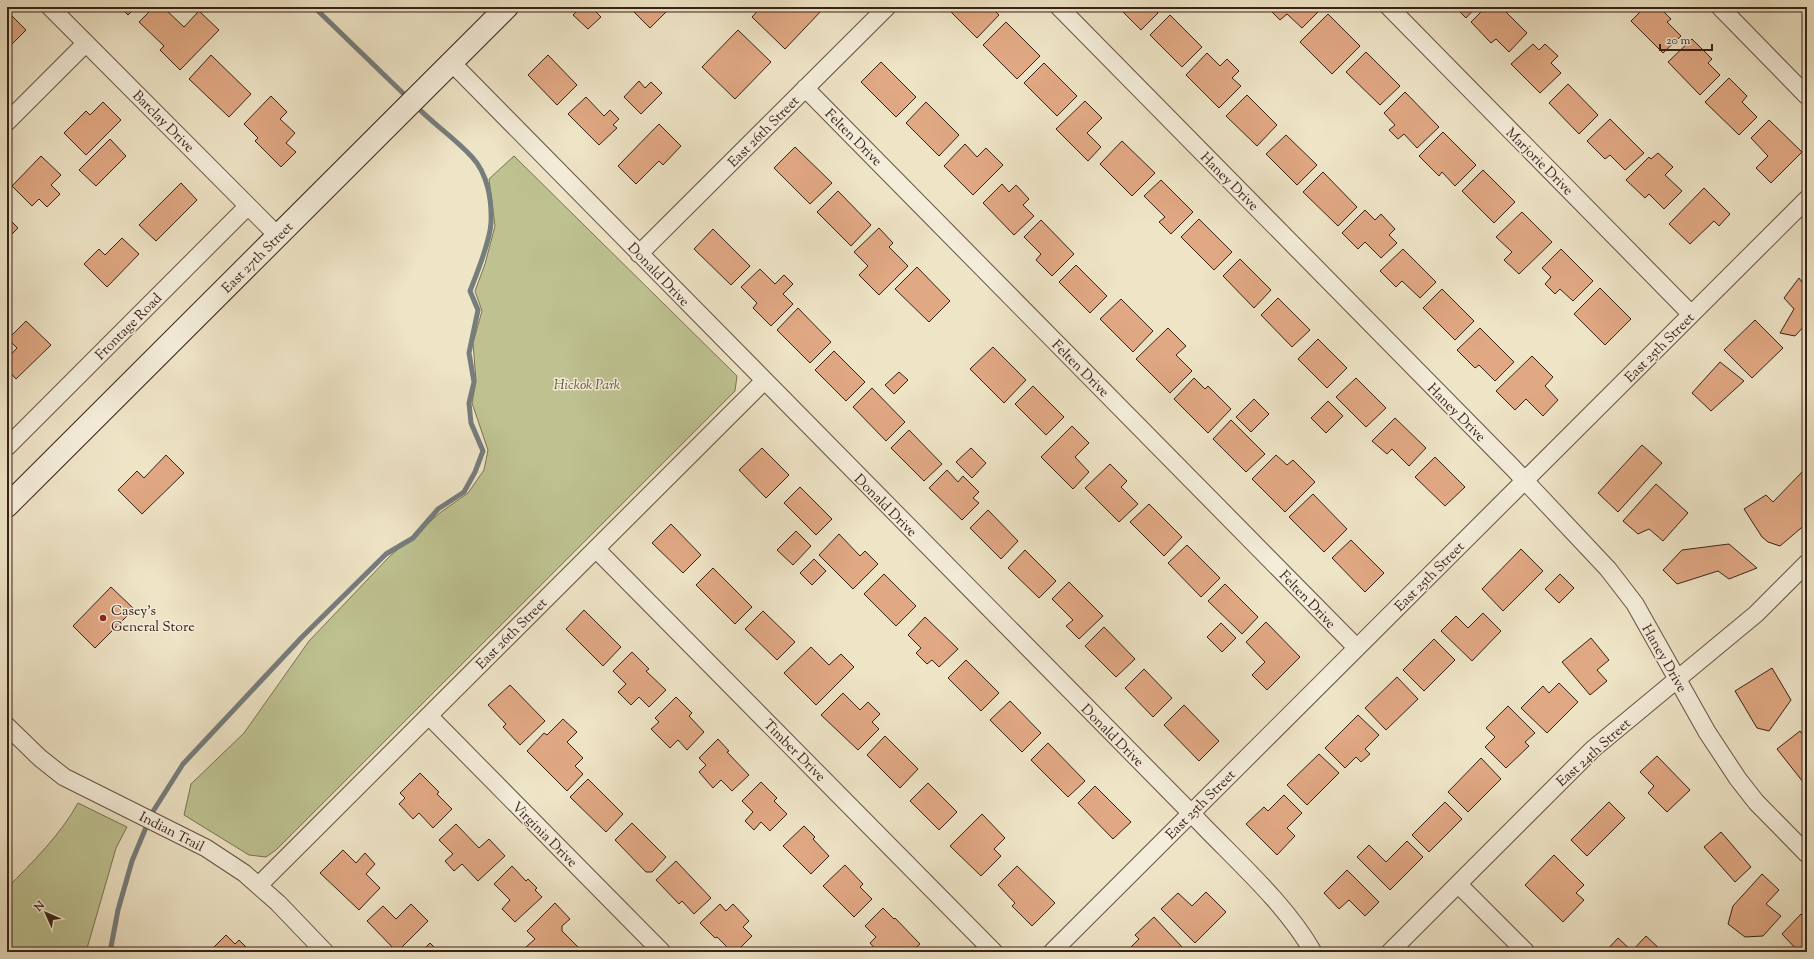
<svg xmlns="http://www.w3.org/2000/svg" width="1814" height="959" viewBox="0 0 1814 959" font-family="'Sorts Mill Goudy',serif">
<rect width="100%" height="100%" fill="#eee4c6"/>
<filter id="stains"><feTurbulence type="fractalNoise" baseFrequency=".005" numOctaves="4"/><feColorMatrix values="0 0 0 0 .2 0 0 0 0 .09 0 0 0 0 .02 0 0 0 .5 -.17"/></filter>
<radialGradient id="worn" r=".72"><stop offset=".6" stop-color="#630" stop-opacity="0"/><stop offset="1" stop-color="#630" stop-opacity=".3"/></radialGradient>
<path fill="#bec291" stroke="#7b7254" d="M514,156l223,220 -2,15 -459,459 -10,7 -17,-2 -65,-40 7,-31 53,-51 65,-92 80,-84 52,-45 27,-19 16,-23 4,-20 -16,-47 4,-22 -3,-38 9,-32 -7,-20 10,-27 10,-38 -6,-47z
M78,803l49,24 -11,21 -30,104h-79v-64c25,-25 54,-54 71,-85z"/>
<g fill="none" stroke-linecap="round" stroke-linejoin="round">
<path stroke="#767d7d" stroke-width="5" d="M314,7l94,91
M110,952l8,-42 14,-49 20,-48 31,-49 119,-127 84,-83 27,-16 25,-29 26,-17 11,-20 8,-21 -12,-28 -2,-20 5,-21 -5,-29 9,-43 -8,-19c7,-18 20,-49 21,-68 1,-22 -3,-49 -19,-66 -17,-19 -39,-33 -57,-52"/>
</g>
<path fill="#e0a883" stroke="#382117" d="M120,7h16l-8,8z
M154,7h9l21,20 15,-16 20,19 -39,40 -20,-20 4,-4 -25,-24z
M581,7h10l10,10 -13,12 -15,-14z
M636,7h35l-21,21 -17,-17z
M761,7h60l2,2 -38,40 -33,-32z
M946,7h45l8,8 -22,23z
M1118,7h34l6,6 -17,17z
M1267,7h56l-21,21 -15,-14 -7,6z
M1455,7h21l-10,11z
M1486,7h15l26,26 -18,19 -13,-13 -5,4 -20,-21z
M1645,7h14l12,12 -4,3 14,14 -18,17 -32,-32z
M8,12l18,18 -19,19v-36z
M1328,14l32,32 -28,28 -32,-32z
M1170,15l32,32 -20,20 -32,-32z
M1006,22l34,34 -23,23 -34,-34z
M738,30l33,32 -36,37 -33,-32z
M1692,39l20,20 -4,4 12,12 -20,20 -32,-33z
M1533,44l6,6 6,-6 13,12 -7,7 10,10 -21,20 -29,-29z
M1366,52l34,34 -20,19 -34,-33z
M1207,53l13,13 7,-7 12,12 -7,7 9,8 -22,22 -33,-33z
M211,55l40,39 -22,23 -40,-38z
M548,55l29,30 -20,20 -29,-30z
M881,62l35,35 -20,20 -35,-35z
M1044,63l33,33 -20,20 -33,-33z
M1729,78l18,18 -5,6 15,15 -18,18 -34,-33z
M639,81l6,7 6,-6 11,11 -21,21 -17,-17z
M1568,84l30,31 -19,19 -30,-31z
M1405,92l34,35 -22,21 -13,-14 -6,5 -9,-9 6,-5 -11,-12z
M1247,95l30,30 -20,21 -31,-30z
M271,96l16,16 -7,7 15,14 -9,10 10,9 -15,15 -26,-26 3,-3 -14,-14z
M586,97l18,19 6,-6 9,9 -6,6 4,3 -18,17 -31,-31z
M1085,101l17,17 -15,15 14,14 -13,14 -32,-32z
M103,102l18,18 -35,35 -22,-22 22,-22 4,4z
M926,102l33,33 -20,21 -33,-33z
M1610,119l34,34 -19,17 -15,-15 -5,4 -18,-18z
M1769,120l33,32 -31,31 -15,-15 12,-12 -17,-18z
M659,124l22,22 -18,19 -4,-4 -23,23 -18,-18z
M1443,132l33,33 -21,21 -13,-14 -3,4 -20,-20z
M1286,135l31,30 -20,20 -31,-31z
M110,139l16,17 -30,30 -17,-16z
M1122,141l33,32 -23,23 -32,-32z
M965,144l12,13 9,-9 17,17 -30,30 -29,-29z
M795,147l37,36 -22,21 -36,-36z
M1658,153l15,14 -8,8 17,16 -18,18 -15,-15 -4,4 -19,-18 23,-23 2,2z
M41,156l20,19 -10,10 9,9 -13,13 -8,-8 -7,7 -20,-20z
M1483,170l32,32 -21,21 -32,-32z
M1323,172l34,35 -19,19 -35,-34z
M1161,180l32,32 -22,22 -12,-12 6,-5 -21,-21z
M181,183l16,17 -41,41 -17,-16z
M1002,184l7,8 7,-7 13,14 -6,6 11,11 -20,19 -31,-32z
M1704,188l26,26 -11,12 -5,-5 -24,23 -21,-20z
M838,191l33,34 -20,21 -34,-34z
M1365,210l10,10 6,-6 14,15 -6,6 8,8 -16,15 -16,-16 -7,7 -16,-16z
M1522,212l30,30 -33,32 -15,-14 8,-8 -16,-15z
M7,217l11,11 -11,11z
M1199,219l33,33 -18,18 -33,-33z
M1041,220l33,34 -22,22 -16,-16 5,-6 -17,-17z
M879,228l14,15 -4,4 19,19 -29,29 -20,-20 9,-9 -14,-14z
M713,229l37,37 -19,19 -37,-36z
M122,238l17,16 -32,33 -23,-23 15,-15 6,6z
M1403,249l33,33 -16,16 -18,-17 -6,6 -16,-16z
M1561,249l32,32 -20,20 -13,-12 -5,5 -10,-10 6,-7 -9,-9z
M1240,259l31,31 -17,18 -31,-32z
M1076,265l31,31 -17,17 -31,-31z
M917,267l33,34 -21,21 -34,-33z
M760,269l15,15 9,-9 9,9 -10,10 10,10 -22,22 -18,-18 4,-5 -16,-16z
M1799,278l8,11v34l-12,13 -15,-3 14,-24 -10,-11z
M1600,288l31,31 -26,26 -31,-31z
M1442,289l32,32 -19,19 -32,-32z
M1278,298l32,32 -18,17 -31,-32z
M1121,299l32,32 -20,21 -33,-33z
M798,308l33,34 -21,21 -33,-33z
M1755,320l28,28 -31,30 -28,-28z
M26,321l25,24 -35,34 -9,-10v-10l10,-11 -9,-9z
M1168,328l18,18 -10,9 16,16 -22,22 -34,-34z
M1480,328l34,34 -19,19 -16,-16 -4,3 -18,-18z
M1318,339l29,29 -20,20 -29,-29z
M993,347l33,33 -22,23 -34,-34z
M834,351l31,31 -19,19 -31,-31z
M1532,356l21,21 -8,9 13,14 -15,16 -17,-17 -11,11 -19,-19z
M1720,362l24,19 -33,30 -19,-18z
M899,372l9,8 -14,14 -9,-9z
M1194,378l11,11 3,-3 23,23 -23,24 -34,-34z
M1356,378l30,30 -20,19 -30,-30z
M1033,386l31,31 -18,18 -31,-31z
M872,388l33,34 -19,19 -33,-34z
M1254,399l15,15 -18,18 -15,-15z
M1328,401l15,15 -17,17 -15,-15z
M1395,418l31,30 -17,18 -17,-17 -5,5 -15,-13z
M1231,420l34,34 -19,18 -33,-33z
M1072,426l17,17 -14,14 14,15 -16,17 -32,-32z
M909,430l33,34 -18,17 -33,-33z
M1642,445l20,18 -44,49 -20,-19z
M762,448l27,27 -23,23 -27,-28z
M971,448l15,15 -14,15 -16,-16z
M166,455l18,18 -42,41 -24,-24 19,-19 7,7z
M1276,455l11,10 6,-5 22,22 -30,30 -33,-33z
M1435,457l30,30 -20,19 -30,-29z
M1110,464l17,17 -6,6 17,17 -19,18 -34,-34z
M1807,467v56l-27,23 -12,-4 -6,-5 -18,-28 22,-14 7,7z
M947,470l11,12 5,-6 16,16 -6,6 6,5 -17,17 -33,-32z
M1656,484l32,29 -25,28 -14,-12 -11,5 -15,-13z
M800,487l32,32 -16,16 -32,-32z
M1313,494l34,35 -23,23 -35,-35z
M1149,504l33,33 -18,19 -34,-34z
M988,510l30,31 -17,18 -31,-31z
M671,524l30,31 -18,18 -31,-30z
M796,531l15,15 -18,19 -16,-15z
M839,534l21,22 5,-5 13,13 -25,25 -34,-34z
M1351,540l33,33 -19,19 -33,-34z
M1729,544l28,24 -28,11 -11,-8 -41,13 -14,-14 19,-20z
M1187,545l33,33 -19,19 -33,-34z
M1521,549l22,22 -40,40 -21,-22z
M1025,550l31,31 -17,17 -31,-30z
M814,559l12,12 -14,14 -12,-12z
M713,568l39,39 -17,17 -39,-39z
M884,574l32,32 -20,20 -32,-32z
M1560,574l14,14 -15,15 -14,-14z
M1069,582l34,34 -24,23 -13,-13 7,-6 -21,-21z
M1225,584l33,33 -16,17 -34,-33z
M111,587l23,22 -39,39 -22,-22z
M584,610l37,37 -18,19 -37,-37z
M763,611l32,31 -18,18 -32,-31z
M1483,613l18,18 -29,30 -31,-30 15,-15 12,12z
M925,617l33,32 -19,18 -7,-7 -5,4 -11,-11 5,-5 -13,-13z
M1266,622l34,35 -33,33 -15,-15 13,-13 -19,-20z
M1221,623l15,15 -14,14 -15,-15z
M1104,627l31,32 -19,18 -31,-31z
M1591,638l18,22 -12,10 10,11 -17,14 -28,-33z
M1434,639l21,21 -31,31 -21,-21z
M811,647l18,18 12,-11 13,13 -38,38 -32,-32z
M632,652l17,17 -3,2 20,19 -17,17 -10,-10 -8,8 -13,-13 8,-8 -13,-13z
M966,660l33,33 -18,18 -33,-33z
M1772,668l19,32 -22,31 -12,-3 -22,-37z
M1144,669l28,29 -19,19 -28,-29z
M1397,677l21,22 -32,31 -21,-22z
M1559,683l19,19 -31,31 -26,-25 22,-22 6,7z
M510,685l35,36 -25,24 -17,-18 3,-3 -18,-19z
M843,693l17,17 8,-8 12,12 -8,8 7,7 -21,21 -37,-35z
M676,697l16,16 -3,3 15,16 -17,18 -9,-10 -8,8 -19,-19 8,-7 -4,-4z
M1010,701l31,32 -19,19 -32,-32z
M1184,705l35,36 -20,20 -35,-36z
M1508,706l27,27 -10,9 4,4 -23,22 -21,-21 10,-10 -9,-9z
M1358,715l21,20 -14,14 5,5 -9,8 -5,-5 -11,11 -20,-20z
M563,719l14,13 -10,10 16,16 -8,8 8,8 -16,17 -40,-40 17,-18 3,2z
M1800,731l7,9v47l-30,-38z
M885,736l33,33 -18,19 -33,-33z
M718,739l11,12 -2,1 22,23 -17,16 -11,-11 -8,8 -14,-16 7,-7 -7,-7z
M1048,743l37,38 -17,16 -37,-37z
M1319,754l20,19 -32,32 -20,-20z
M1657,756l33,34 -23,22 -19,-19 6,-7 -14,-14z
M1481,758l20,21 -33,33 -20,-20z
M420,773l19,19 -2,2 15,15 -19,19 -14,-15 -6,6 -14,-15 6,-6 -5,-5z
M588,779l35,35 -17,18 -36,-35z
M761,782l16,16 -3,3 13,13 -17,17 -9,-9 -7,8 -9,-9 8,-9 -11,-11z
M928,783l29,29 -18,18 -29,-29z
M1095,786l36,36 -18,17 -35,-36z
M1284,795l18,18 -15,15 8,8 -18,19 -31,-31 18,-17 4,4z
M1445,802l17,17 -33,33 -17,-17z
M1609,802l16,16 -38,38 -16,-16z
M982,814l23,24 -11,11 7,7 -20,20 -31,-30z
M632,823l34,34 -14,15h-6l-31,-32z
M456,824l23,24 10,-9 16,17 -27,25 -16,-17 -8,7 -9,-10 8,-7 -14,-14z
M804,826l11,11 -2,2 16,17 -18,18 -28,-28z
M1721,832l30,35 -16,15 -31,-35z
M1407,841l16,16 -33,33 -33,-33 12,-12 17,17z
M343,850l13,13 9,-10 10,11 -9,10 14,14 -21,22 -39,-37z
M1554,855l30,30 -8,8 8,7 -21,22 -38,-37z
M676,861l35,37 -17,16 -12,-13 -3,3 -23,-24z
M845,865l18,19 -3,3 12,12 -18,18 -31,-31z
M512,866l14,15 2,-2 9,9 -2,2 7,7 -27,25 -13,-13 8,-9 -16,-16z
M1017,866l38,37 -23,23 -20,-20 3,-3 -17,-18z
M1347,870l32,32 -14,14 -16,-16 -10,9 -15,-16z
M1762,874l17,16 -13,14 15,12 -18,20 -18,1 -17,-13 5,-18z
M1206,892l20,20 -31,31 -34,-34 17,-16 14,13z
M555,903l15,16 -8,7v5l18,18 -3,3h-46l-5,-5 9,-8 -8,-8z
M411,904l17,17 -31,31 -30,-31 16,-15 13,13z
M720,904l6,7 7,-7 16,17 -6,6 9,9 -16,16h-4l-15,-15 -2,1 -15,-15z
M883,908l11,11 1,-1 25,26 -9,8h-21l-3,-3 -3,3h-6l-8,-9 6,-6 -11,-11z
M1801,914l6,6v32h-8l-17,-18z
M1154,917l29,31 -4,4h-53l13,-13 -4,-4z
M226,935l9,9 4,-4 12,12h-42z
M1646,936l17,16h-58l13,-14 14,13z
M430,943l9,9h-18z"/>
<g fill="none" stroke-linecap="round" stroke-linejoin="round">
<defs>
<path id="minor" d="M50,7l228,229
M1059,7l453,460 96,102 27,35 72,128 31,47 18,23 51,52
M1389,7l302,307
M1720,7l87,89
M452,63l739,750c40,43 93,88 122,139
M805,88l552,560
M7,122l79,-79
M639,254l248,-247
M7,447l241,-241
M596,549l398,403
M429,716l233,236
M7,726l33,32 24,19 142,71 38,25 34,30 47,49
M1458,884l68,68
M259,885l505,-504
M1052,952l755,-753
M1390,952l203,-203 163,-135 51,-51"/>
<path id="secondary" d="M7,506l500,-499"/>
</defs>
<use href="#minor" stroke="#665243" stroke-width="19"/>
<use href="#secondary" stroke="#382117" stroke-width="24"/>
<use href="#minor" stroke="#f4edda" stroke-width="17"/>
<use href="#secondary" stroke="#f4edda" stroke-width="22"/>
</g>
<circle fill="#8f2418" stroke="#f4edda" stroke-width="1.5" cx="103" cy="618" r="4"/>
<g text-anchor="middle" stroke-width="3" stroke-linejoin="round" paint-order="stroke">
<g font-size="14" fill="#382117" stroke="#f4edda">
<text transform="translate(164 121) rotate(45)" y="5">Barclay Drive</text>
<text transform="translate(763 131) rotate(-45)" y="5">East 26th Street</text>
<text transform="translate(854 137) rotate(45)" y="5">Felten Drive</text>
<text transform="translate(1540 161) rotate(45)" y="5">Marjorie Drive</text>
<text transform="translate(1230 181) rotate(45)" y="5">Haney Drive</text>
<text transform="translate(257 257) rotate(-45)" y="5">East 27th Street</text>
<text transform="translate(659 274) rotate(46)" y="5">Donald Drive</text>
<text transform="translate(128 326) rotate(-45)" y="5">Frontage Road</text>
<text transform="translate(1659 347) rotate(-45)" y="5">East 25th Street</text>
<text transform="translate(1081 368) rotate(45)" y="5">Felten Drive</text>
<text transform="translate(1457 412) rotate(45)" y="5">Haney Drive</text>
<text transform="translate(886 505) rotate(45)" y="5">Donald Drive</text>
<text transform="translate(1429 576) rotate(-45)" y="5">East 25th Street</text>
<text transform="translate(1308 599) rotate(46)" y="5">Felten Drive</text>
<text transform="translate(511 633) rotate(-45)" y="5">East 26th Street</text>
<text transform="translate(1665 658) rotate(60)" y="5">Haney Drive</text>
<text transform="translate(1113 735) rotate(45)" y="5">Donald Drive</text>
<text transform="translate(795 750) rotate(45)" y="5">Timber Drive</text>
<text transform="translate(1593 752) rotate(-42)" y="5">East 24th Street</text>
<text transform="translate(1200 804) rotate(-45)" y="5">East 25th Street</text>
<text transform="translate(172 831) rotate(27)" y="5">Indian Trail</text>
<text transform="translate(545 834) rotate(45)" y="5">Virginia Drive</text>
</g>
<g font-size="14" font-style="italic" fill="#60513c" stroke="#f4edda">
<text x="587" y="389">Hickok Park</text>
</g>
<g font-size="14" fill="#382117" stroke="#f4edda" text-anchor="start">
<text x="111" y="615">Casey's<tspan x="111" dy="16">General Store</tspan></text>
</g>
</g>
<rect width="1814" height="959" fill="none" stroke="#eee4c6" stroke-width="24"/>
<rect x="8" y="8" width="1798" height="943" fill="none" stroke="#382117" stroke-width="2"/>
<rect x="12" y="12" width="1790" height="935" fill="none" stroke="#382117"/>
<g transform="translate(46 913) rotate(315)" stroke="#f4edda" stroke-width="3" paint-order="stroke">
<path d="M0-3L7 15L0 10L-7 15Z" fill="#382117"/>
<text y="-6" font-size="11" font-weight="bold" text-anchor="middle" fill="#382117">N</text>
</g>
<path d="M1660 44v6h52v-6" fill="none" stroke="#382117" stroke-width="2"/>
<text x="1666" y="44" font-size="12" fill="#382117" stroke="#f4edda" stroke-width="3" paint-order="stroke">20 m</text>
<rect width="100%" height="100%" filter="url(#stains)"/>
<rect width="100%" height="100%" fill="url(#worn)"/>
</svg>
